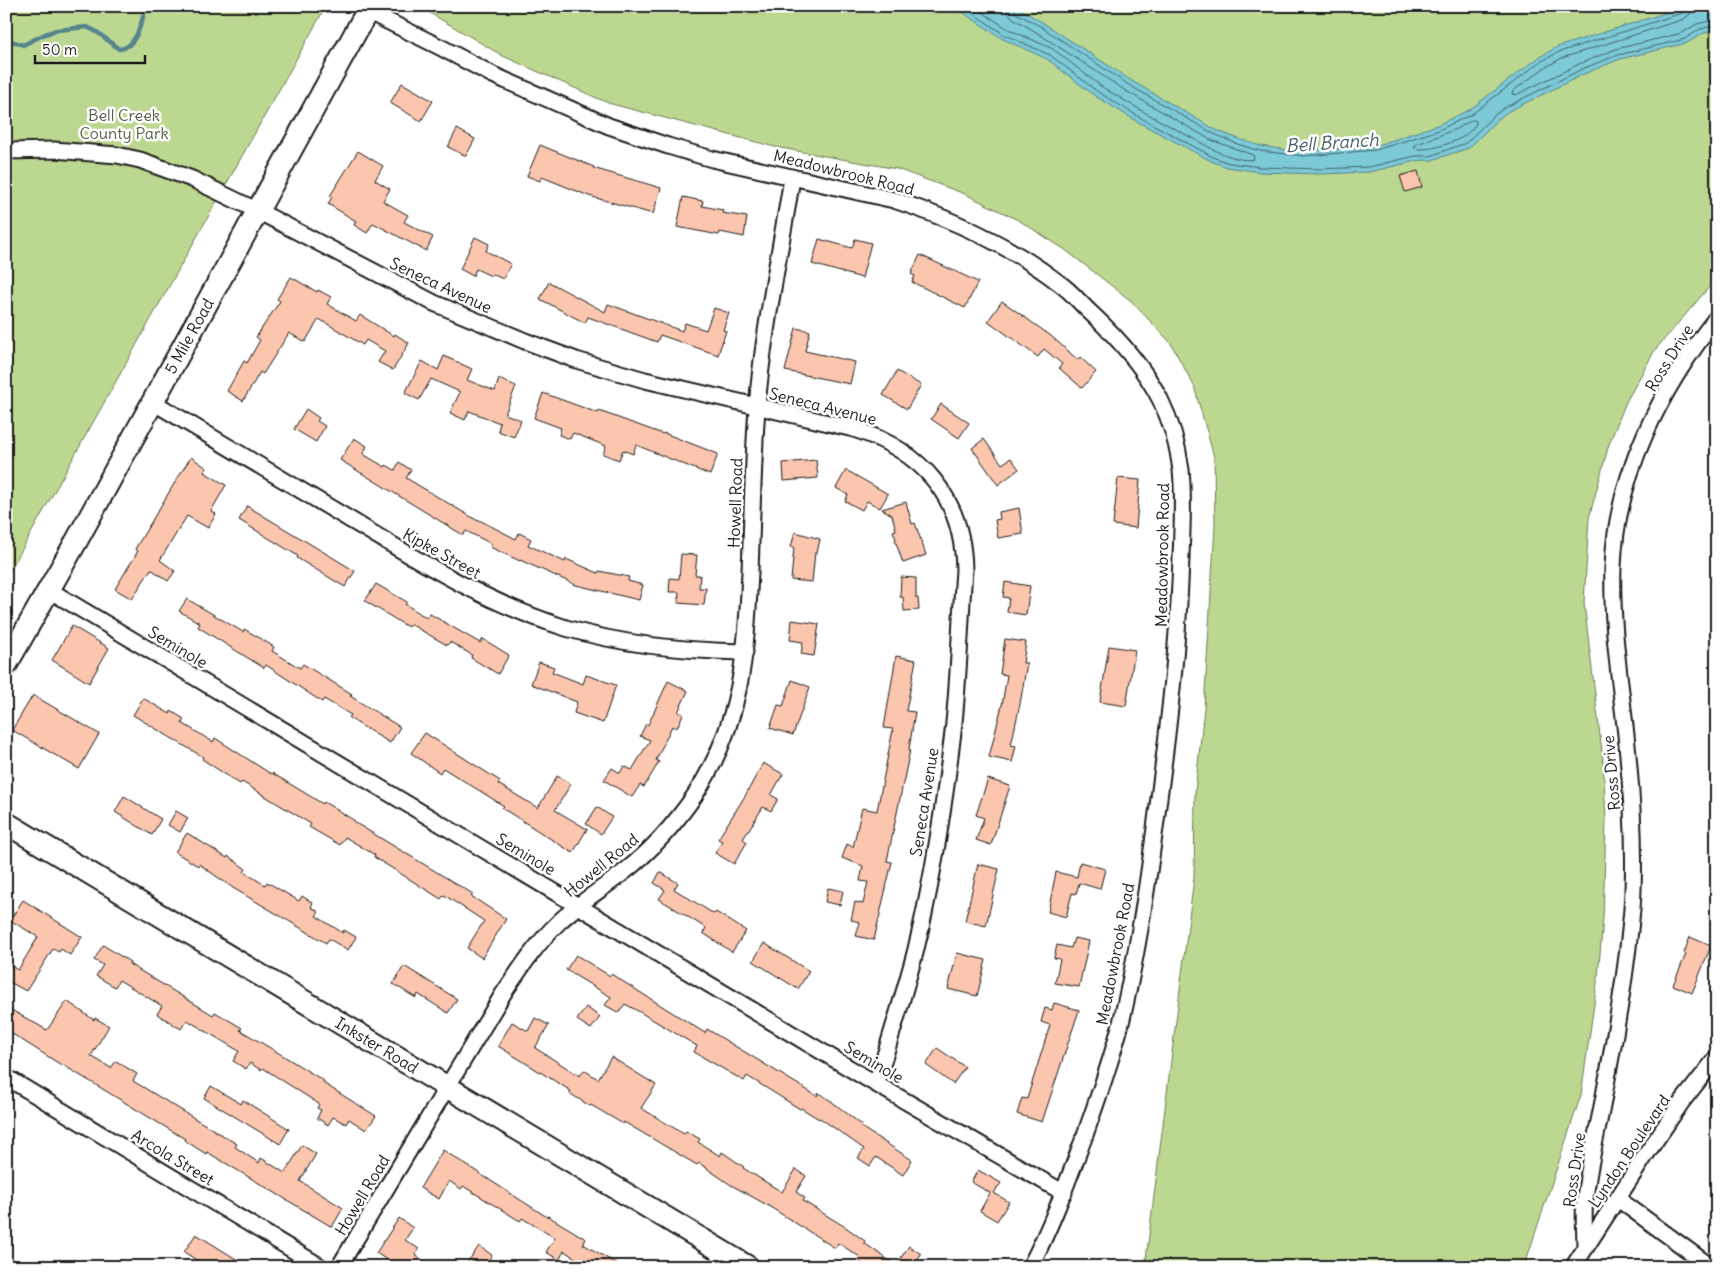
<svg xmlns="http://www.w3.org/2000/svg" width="1723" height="1273" viewBox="0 0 1723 1273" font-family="Delius,sans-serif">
<rect width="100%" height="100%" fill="#fff"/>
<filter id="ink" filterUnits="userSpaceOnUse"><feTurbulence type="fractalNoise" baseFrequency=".02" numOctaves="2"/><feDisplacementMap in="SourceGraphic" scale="10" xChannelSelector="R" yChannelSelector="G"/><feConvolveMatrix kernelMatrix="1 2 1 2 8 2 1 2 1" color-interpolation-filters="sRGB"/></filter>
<g filter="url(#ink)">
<path fill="#bcd890" stroke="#6c7a56" d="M6,6h320l-320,572z
M418,6h1299v272l-62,72 -29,52 -17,42 -20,74 -5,85 19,157 3,60 -3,99 -5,57 -17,119 -57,172h-379l49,-389 1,-86 9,-83 11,-183 -1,-69 -20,-71 -24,-44 -40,-42 -66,-51 -44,-28 -55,-27 -68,-25 -122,-22 -167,-44 -105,-47z"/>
<path fill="#7bc9d8" stroke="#55848d" d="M953,6h62l27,16 90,59 84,49 23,9 22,7 27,4 51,-1 36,-3 62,-21 32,-15 69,-52 19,-11 130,-41h30v23l-15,5 -15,9 -67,16 -36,15 -77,38 -10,8 -28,28 -40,13 -4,-1 -9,1 -47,11 -49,2 -60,-2 -33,-5 -14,-5 -75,-40 -43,-26 -48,-37 -44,-20z"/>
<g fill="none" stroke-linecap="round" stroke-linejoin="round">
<path stroke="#426167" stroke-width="1" d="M962,6l43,29 45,20 48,37 43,26 74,40 14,5 31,4 60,2 49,-2 46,-11h15l36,-13 27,-27 11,-8 78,-39 36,-14 67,-16 15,-10 17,-4
M973,6l35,23 45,20 49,38 42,25 74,40c11,4 25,10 36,7l-1,-4 -42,-15 -85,-49 -90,-59 -23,-14 -5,-5 -1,-7
M1013,6l3,7 24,13 89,59 85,49 23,10 23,7 44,5 72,-6 63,-20 33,-16 68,-52 19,-10 123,-39 3,-2 1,-5
M1692,6l-2,8 -6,5 -122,39 -18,10 -31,23 -1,3 4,1 63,-31 37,-15 66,-16 15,-9 20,-5
M1473,120l3,1v3c-4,5 -9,11 -15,14 -11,6 -36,14 -47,10l1,-3 41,-16z"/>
<path stroke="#55848d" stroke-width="4.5" d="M6,39l17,6 22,-11 12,-4 30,-3 10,5 22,17c18,-1 23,-29 27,-43"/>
</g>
<path fill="#fbc5ae" stroke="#1c1c1c" d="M402,83l31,18 -12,20 -31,-18z
M457,129l18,10 -9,17 -18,-9z
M540,145l54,22 -1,1 68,20 -8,26 -64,-18 -47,-19 -2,4 -13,-5z
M358,151l25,15 -8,14 15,9 -7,12 25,14 -4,7 29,15 -7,14 -53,-28 -6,10 -13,-8 2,-4 -28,-17 4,-7 -2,-1z
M1418,171l4,16 -17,5 -5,-16z
M683,197l20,4 -1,5 21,4 -1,3 25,4 -3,20 -24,-5 -1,3 -42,-8z
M475,237l14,7 -3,7 25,13 -8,15 -11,-5 -1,2 -15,-7 -3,7 -13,-7z
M819,239l33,9 3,-9 16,4 -9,35 -50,-14z
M920,255l58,27 -13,26 -53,-26 3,-6 -4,-2z
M291,277l26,15 1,-2 13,7 -4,7 29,17 4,-6 34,21 1,-2 14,9 -16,27 -15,-8 7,-11 -19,-11 -3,5 -44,-26 -14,23 -16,-9 -26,41 -3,-2 -17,29 -16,-10 17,-30 3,2 13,-23 -4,-3 24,-36 -3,-2z
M549,282l56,30 3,-8 74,27 3,-8 21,7 8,-22 15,5 -6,17 3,1 -8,24 -58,-20 -3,7 -69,-25 -3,6 -45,-24z
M1002,301l49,35 27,24 2,-3 16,15 -14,16 -23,-20 3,-4 -18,-15 -6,8 -50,-36z
M796,328l14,3 -5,20 50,11 -5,22 -65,-13z
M444,356l28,13 -5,11 28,11 4,-12 17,7 -11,28 16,6 -7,17 -16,-6 2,-8 -31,-12 -4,9 -15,-7 10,-21 -29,-13 -12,21 -14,-7 17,-32 16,9z
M897,371l24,14 -14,24 -24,-14z
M543,393l55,20 1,-2 64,23 1,-1 54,21 -8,21 -74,-30 -3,9 -10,-4 -4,10 -16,-6 3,-8 -33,-13 -3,6 -11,-4 2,-7 -27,-10z
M941,404l28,19 -10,15 -28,-19z
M306,409l13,9 -2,3 8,5 -9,16 -22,-13z
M354,438l13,8 -4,8 22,13 1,-2 9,5 4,-8 12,8 -5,8 72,43 1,-1 37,19 3,-6 12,6 -3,6 37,17 1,-3 32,14 1,-2 30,6 -1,4 15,4 -4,15 -63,-15 -56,-25v1l-30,-14 2,-3 -26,-13 -3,4 -123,-75z
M984,439l18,25 9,-6 8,11 -21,16 -26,-37z
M191,457l16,11 -3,4 22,13 -15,26 5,3 -8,14 -21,-12 -27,44 15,11 -7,10 -17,-12 -19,30 -17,-10 23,-38 -3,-2 42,-70z
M816,460l2,18 -34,3 -1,-18z
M846,470l42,24 -8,14 -13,-7 -5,9 -17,-9 3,-6 -12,-7z
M1118,478l22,2 -4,48 -23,-3z
M906,502l6,22 3,-1 11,32 -23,8 -8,-23 1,-1 -3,-8 3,-1 -4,-15 -10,-6z
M247,506l108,65 -10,16 -48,-29 1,-2 -59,-36z
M1019,508l4,26 -25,4 -3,-18 5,-1 -1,-7z
M795,532l25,7 -3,14 -2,-1 -3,30 -21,-2 3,-33h-3z
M681,554l16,1 -2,20h5l-1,13h7l-2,17 -26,-2 1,-11h-10l1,-14 9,1z
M901,577l15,1v20h2l1,12 -15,1 -1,-14h-3z
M1005,582l25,4 -4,29 -19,-3 2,-14 -6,-1z
M376,584l31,18 -2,2 22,14 3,-4 50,29 3,-4 26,16 -11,19 -27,-16 1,-3 -22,-13 -3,3 -37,-21 -2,3 -43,-26z
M187,599l56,33 1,-3 14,8 16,10 -2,4 28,17 3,-4 49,30 -2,2 50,31 -10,16 -41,-25 2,-3 -27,-16 -2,3 -56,-37 -2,3 -66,-41 2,-4 -21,-12z
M792,620l27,4 -5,32 -13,-2 2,-12 -13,-2z
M72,626l37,22 -20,35 -37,-23z
M1005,639l21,3 -3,21h4l-7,41 -9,41 5,1 -4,16 -23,-5 13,-52 5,-30 -7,-1z
M1109,646l26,4 -9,56 -26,-4z
M896,656l20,4 -10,51 9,1 -6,37 1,1 -23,111 5,1 -18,78 -18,-4 4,-14 -9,-2 4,-18 8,2 5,-22 -8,-1 3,-15 -21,-8 5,-14 6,3 9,-39 15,3 16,-82 -9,-1z
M539,662l15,5 -2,5 31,12 3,-9 30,10 -13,38 -29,-10 3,-11 -46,-18z
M792,680l18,7 -17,48 -23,-7 8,-23 5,1z
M668,681l20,10 -10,21 5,2 -6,14 -5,-2 -16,34 3,2 -15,25 -4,-2 -8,12 -28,-17 8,-12 8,5 4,-7 8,4 18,-30 -10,-4 6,-12 2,1z
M33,695l66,39 -20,35 -67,-39z
M143,698l27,16 1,-3 13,8 -2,4 31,19 2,-4 56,36 1,-1 51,31 1,-2 31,19 -1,1 119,72 -2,2 35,23 -24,39 -15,-10 17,-27 -40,-26 -3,4 -67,-42 1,-2 -30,-18 -5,8 -31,-18 2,-3 -69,-42 -2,2 -38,-25 1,-2 -70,-42z
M425,733l75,48 -2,3 40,24 19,-32 14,8 -16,26 32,19 -14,24 -71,-45 2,-2 -61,-38 -3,5 -29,-20z
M763,763l20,11 -12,21 7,4 -7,12 -8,-4 -20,32 4,3 -13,22 -19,-11 7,-12 -4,-2 27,-43z
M988,779l22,7 -19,59 -15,-5 8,-22 -8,-3z
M124,796l37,23 -9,16 -37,-23z
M597,807l15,10 -11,17 -15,-10z
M176,811l12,7 -8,14 -12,-7z
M187,833l40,25 1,-2 18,13 -2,3 21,13 2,-3 32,19 3,-5 11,7 -2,4 8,5 -3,4 27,17 1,-3 12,7 -8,13 -19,-11 -3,4 -93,-55 -34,-24 -1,2 -23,-14z
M1080,862l25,7 -5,20 -21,-6 -3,11 -4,-1 -6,24 -18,-5 8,-40 21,5z
M978,864l21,5 -13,57 -21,-5z
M660,872l18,11 -4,6 40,25 2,-2 30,19 -14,21 -29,-19 3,-5 -47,-29 6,-9 -11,-7z
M828,888l15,3 -3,14 -15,-3z
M23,900l59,37 -12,18 -9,-6 -2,3 -6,-3 -27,42 -20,-11v-17l12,7 20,-33 -28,-17z
M1690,937l21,9 -19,47 -19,-8 13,-31 -2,-1z
M1074,938l15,3 -10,46 -24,-4 5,-24 -6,-1 3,-13 14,3z
M764,943l45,28 -11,18 -45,-28z
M103,945l27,17 -1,2 84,51 2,-3 27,16 -2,2 42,25 42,26 -1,2 53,33 -10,14 -17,-11 -3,5 -13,-7 -5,8 -11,-7 4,-8 -4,-2 2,-4 -56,-36 -2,2 -11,-7 -4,6 -13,-8 6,-10 -52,-31 -6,9 -24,-15 5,-8 -43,-26 -4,7 -19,-11 7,-11 -9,-5z
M957,953l29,7 -9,36 -29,-7z
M576,955l34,21 1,-2 94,59 2,-4 110,67 2,-3 12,8 31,24 -1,2 51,33 -9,15 -27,-18 -6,9 -12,-8 6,-9 -44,-31 -1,1 -18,-11 -1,1 -53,-33 -3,5 -50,-29 3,-6 -59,-35 -13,-7 -6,9 -14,-8 6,-8 -45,-27z
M404,966l53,33 -9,14 -30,-19 -2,4 -23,-14z
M67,1001l27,19 1,-2 14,8 -18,30 20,12 5,-7 21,13 -4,7 104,63 -2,3 24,16 2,-5 24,15 17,-28 14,9 -16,27 43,27 -11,19 -125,-75 -1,2 -22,-14 1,-1 -122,-74v1l-57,-36v-23l41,23z
M1054,1003l25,7 -37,112 -25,-8 5,-16 5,1 23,-74 -9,-3 4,-14 7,2z
M586,1007l14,10 -9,12 -14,-9z
M535,1018l14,7 -14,23 45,28 4,-6 14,9 13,-22 45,28 -15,23 43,26 2,-3 14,8 -2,3 22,14 2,-4 22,15 -1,1 39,24 14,-23 10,7 -10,16 9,6 -2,3 44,27 18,13 -1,2 32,22 13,-19 12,8 -8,13h-46l-9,-6 2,-4 -22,-14 -3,5 -68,-43 -36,-20 -32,-22 -2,2 -73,-43 -1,2 -32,-19 -1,1 -21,-13 2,-2 -73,-45 14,-24 16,9z
M937,1048l28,19 -12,17 -27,-19z
M211,1086l30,18 2,-4 46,29 -9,15 -76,-46z
M443,1150l104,67 1,-1 38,23 -3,5 39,23h-32l-26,-16 -5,9 -13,-8 9,-14 -33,-20 -2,3 -57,-35 -2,3 -12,-8 -10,18 -19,-11z
M978,1170l23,13 -7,10 15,9 -12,19 -17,-10 10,-18 -19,-11z
M399,1218l14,10 -8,12 14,9 -4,6 18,12h-35l-22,-14z
M196,1234l53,33h-42l-23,-15z
M479,1246l13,9 -8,12h-20z"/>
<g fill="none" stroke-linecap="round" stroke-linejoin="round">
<defs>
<path id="minor" d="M367,11l75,37 51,27 116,51 59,20 44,13 182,41c58,19 116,45 165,83 12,8 21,20 32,30 27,25 52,53 69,86 11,22 18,47 21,71 3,29 1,58 0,87 -2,70 -9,140 -18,210 -11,86 -22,172 -42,256 -10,39 -23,75 -36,112 -17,45 -33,90 -55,132
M6,151l48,-1 63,5 23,5 52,19 66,32 176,92 91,38 51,19 69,20 209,49c68,22 109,68 110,141 -4,54 -5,109 -11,162 -9,74 -20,149 -38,221 -12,44 -25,87 -39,131
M153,402c67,40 134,80 201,120 68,41 135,82 212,106 58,17 118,23 179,24
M49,590l827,494 188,109
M6,1077l315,190
M1618,1199l93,68
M1585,1247c0,-16 -2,-32 0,-48 4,-37 14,-73 20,-109 11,-60 22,-121 27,-181 4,-58 0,-117 -6,-174 -6,-56 -15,-111 -13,-168 3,-92 48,-179 104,-250
M339,1267l164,-273c17,-25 34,-51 56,-72 20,-19 43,-33 65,-50 27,-21 51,-48 71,-77 47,-72 51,-140 55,-223 2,-54 3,-110 7,-164 6,-77 23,-154 35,-230
M1573,1267l74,-114 34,-50 36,-46"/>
<path id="secondary" d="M6,665l71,-125 293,-534
M6,823l742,444"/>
</defs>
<use href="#minor" stroke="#1c1c1c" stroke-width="19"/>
<use href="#secondary" stroke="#1c1c1c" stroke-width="25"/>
<use href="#minor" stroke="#fff" stroke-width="15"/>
<use href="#secondary" stroke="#fff" stroke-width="21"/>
</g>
</g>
<g text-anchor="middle" stroke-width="5" stroke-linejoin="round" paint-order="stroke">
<g font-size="16" fill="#545e45" stroke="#fff">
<text x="124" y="121">Bell Creek<tspan x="124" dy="18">County Park</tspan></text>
</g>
<g font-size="16" fill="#1c1c1c" stroke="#fff">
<text transform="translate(844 172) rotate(14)" y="6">Meadowbrook Road</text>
<text transform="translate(441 285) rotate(25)" y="6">Seneca Avenue</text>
<text transform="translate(189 336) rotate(-61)" y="6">5 Mile Road</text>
<text transform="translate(1669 358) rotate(-58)" y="6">Ross Drive</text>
<text transform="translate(823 406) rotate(14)" y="6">Seneca Avenue</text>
<text transform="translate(735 503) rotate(-88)" y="6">Howell Road</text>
<text transform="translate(442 553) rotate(29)" y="6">Kipke Street</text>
<text transform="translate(1162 555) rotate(-89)" y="6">Meadowbrook Road</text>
<text transform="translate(178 647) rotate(31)" y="6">Seminole</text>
<text transform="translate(1611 773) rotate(-95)" y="6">Ross Drive</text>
<text transform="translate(924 802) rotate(-81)" y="6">Seneca Avenue</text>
<text transform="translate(526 854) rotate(31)" y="6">Seminole</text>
<text transform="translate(601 865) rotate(-39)" y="6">Howell Road</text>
<text transform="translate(1115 954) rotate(-79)" y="6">Meadowbrook Road</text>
<text transform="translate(377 1045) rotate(31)" y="6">Inkster Road</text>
<text transform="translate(874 1062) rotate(31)" y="6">Seminole</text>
<text transform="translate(1629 1151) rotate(-56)" y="6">Lyndon Boulevard</text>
<text transform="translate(173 1157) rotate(31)" y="6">Arcola Street</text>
<text transform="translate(1574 1170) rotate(-82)" y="6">Ross Drive</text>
<text transform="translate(362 1195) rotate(-59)" y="6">Howell Road</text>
</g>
<g font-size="18" font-style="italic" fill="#426167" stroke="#fff">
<text transform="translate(1332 143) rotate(-4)" y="6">Bell Branch</text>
</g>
</g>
<rect width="1723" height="1273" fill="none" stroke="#fff" stroke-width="25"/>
<rect x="12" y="12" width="1698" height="1248" fill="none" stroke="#1c1c1c" stroke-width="2" filter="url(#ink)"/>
<path d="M35 55v8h110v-8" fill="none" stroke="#1c1c1c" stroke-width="2.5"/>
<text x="42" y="55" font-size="15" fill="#1c1c1c" stroke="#ffffff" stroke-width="4" paint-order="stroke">50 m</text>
</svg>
